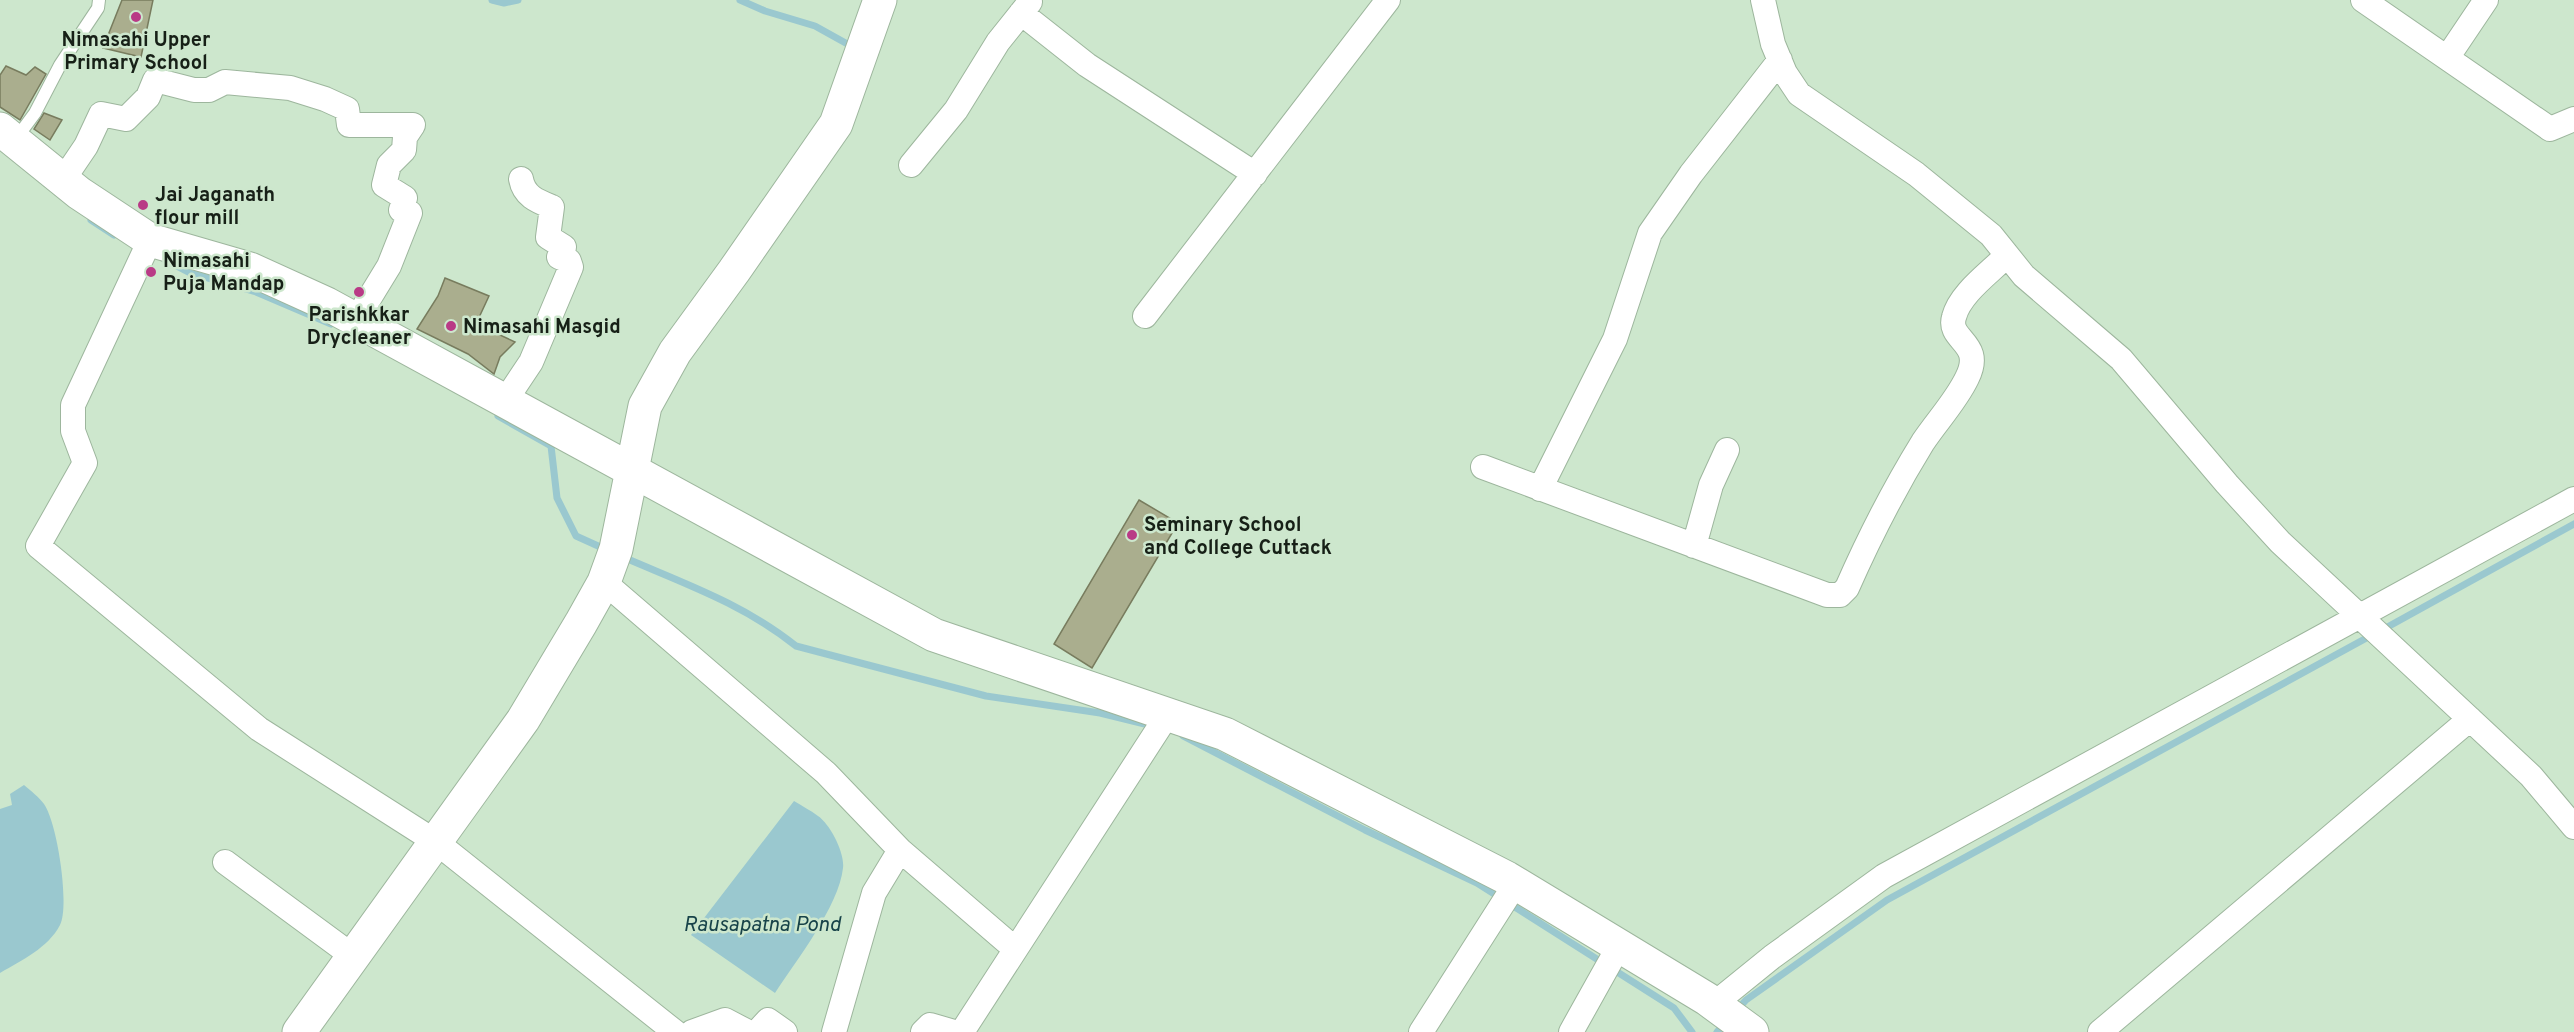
<svg xmlns="http://www.w3.org/2000/svg" width="2574" height="1032" viewBox="0 0 2574 1032" font-family="Overpass,sans-serif">
<rect width="100%" height="100%" fill="#cde7cd"/>
<path fill="#9ac8cf" d="M24,785c7,6 15,12 20,19 13,18 26,101 16,121 -12,23 -38,35 -60,48v-164l12,-4 -2,-11z
M794,801c8,5 16,9 24,15 12,8 27,37 25,52 -4,38 -47,93 -68,125l-84,-58z"/>
<g fill="none" stroke-linecap="round" stroke-linejoin="round">
<path stroke="#9ac8cf" stroke-width="7" d="M492,0l12,3 14,-3
M740,0l25,11 50,15 36,20
M91,220l23,15
M165,260l25,13 66,19 75,32
M498,416l53,30 6,52 19,38 31,14
M623,557c60,26 121,47 173,89l190,50 114,17 53,13
M2382,630l192,-106
M1183,736l182,94 112,53 197,125 18,24
M1737,1010l9,-10 141,-100 485,-265
M1717,1032l8,-9"/>
</g>
<path fill="#aaae8e" stroke="#787c5e" stroke-width="1.5" d="M122,0h31l-12,57 -38,-9z
M6,66l20,9 9,-8 11,7 -26,46 -20,-13v-32z
M44,113l18,7 -12,20 -16,-11z
M445,278l44,18 -13,28 39,18 -15,15 -6,17 -26,-20 -51,-25 21,-33z
M1139,500l39,23 -86,145 -38,-24z"/>
<g fill="none" stroke-linecap="round" stroke-linejoin="round">
<defs>
<path id="lane" d="M15,140l20,-27 25,-48 38,-57 1,-8"/>
<path id="street" d="M1763,0l10,44 12,29 14,21 117,80 75,61 33,41 97,83 106,125 53,58 251,234 43,51
M2363,0l187,129 24,-10
M1021,13l66,52 168,109
M2447,58l39,-58
M911,165l45,-55 42,-68 32,-40
M63,180l23,-34 15,-32 25,5 22,-22 7,-17 39,10h15l16,-8 65,6 35,11 22,10 2,16h64l-8,12 -1,13 -15,15 -5,20 21,13 -4,12 9,3 -21,53 -33,54
M150,240l-77,165v26l12,32 -47,83 221,183 177,113 239,190
M1145,316l243,-316
M505,401l26,-39 40,-95 -2,-6 -10,-4 5,-10 -16,-10 4,-30c-15,-6 -28,-11 -31,-28
M1483,467l344,128h13l7,-7c22,-50 47,-99 76,-146 14,-21 33,-41 44,-64 18,-36 -20,-37 -13,-61 6,-24 37,-45 53,-62
M1540,489l75,-150 35,-106 41,-59 89,-114
M1694,546l17,-61 16,-35
M604,582l222,191 74,77 115,99
M225,862l129,95
M1714,1004l58,-47 112,-81 690,-377
M692,1032l33,-12 23,12
M757,1032l11,-12 17,12
M834,1032l40,-139 26,-43
M923,1032l7,-7 24,7
M962,1032l206,-318
M1421,1032l95,-149
M1571,1032l48,-86
M2100,1032l370,-313"/>
<path id="secondary" d="M0,129l79,64 71,47 100,29 77,35 607,331 291,99 282,144 200,121 45,33
M299,1032l224,-312 58,-97 23,-41 12,-33 29,-143 30,-54 59,-81 102,-147 44,-124"/>
</defs>
<use href="#lane" stroke="#9db69d" stroke-width="14"/>
<use href="#street" stroke="#9db69d" stroke-width="26"/>
<use href="#secondary" stroke="#9db69d" stroke-width="35"/>
<use href="#lane" stroke="#fff" stroke-width="12"/>
<use href="#street" stroke="#fff" stroke-width="24"/>
<use href="#secondary" stroke="#fff" stroke-width="33"/>
</g>
<g fill="#b93a86" stroke="#cde7cd" stroke-width="2">
<circle cx="136" cy="17" r="6"/>
<circle cx="143" cy="205" r="6"/>
<circle cx="151" cy="272" r="6"/>
<circle cx="359" cy="292" r="6"/>
<circle cx="451" cy="326" r="6"/>
<circle cx="1132" cy="535" r="6"/>
</g>
<g text-anchor="middle" stroke-width="5" stroke-linejoin="round" paint-order="stroke">
<g font-size="20" font-weight="bold" fill="#172017" stroke="#cde7cd" text-anchor="start">
<text x="136" y="46" text-anchor="middle">Nimasahi Upper<tspan x="136" dy="23">Primary School</tspan></text>
<text x="155" y="201">Jai Jaganath<tspan x="155" dy="23">flour mill</tspan></text>
<text x="163" y="267">Nimasahi<tspan x="163" dy="23">Puja Mandap</tspan></text>
<text x="359" y="321" text-anchor="middle">Parishkkar<tspan x="359" dy="23">Drycleaner</tspan></text>
<text x="463" y="333">Nimasahi Masgid</text>
<text x="1144" y="531">Seminary School<tspan x="1144" dy="23">and College Cuttack</tspan></text>
</g>
<g font-size="21" font-style="italic" fill="#184349" stroke="#cde7cd">
<text x="762" y="931">Rausapatna Pond</text>
</g>
</g>
</svg>
